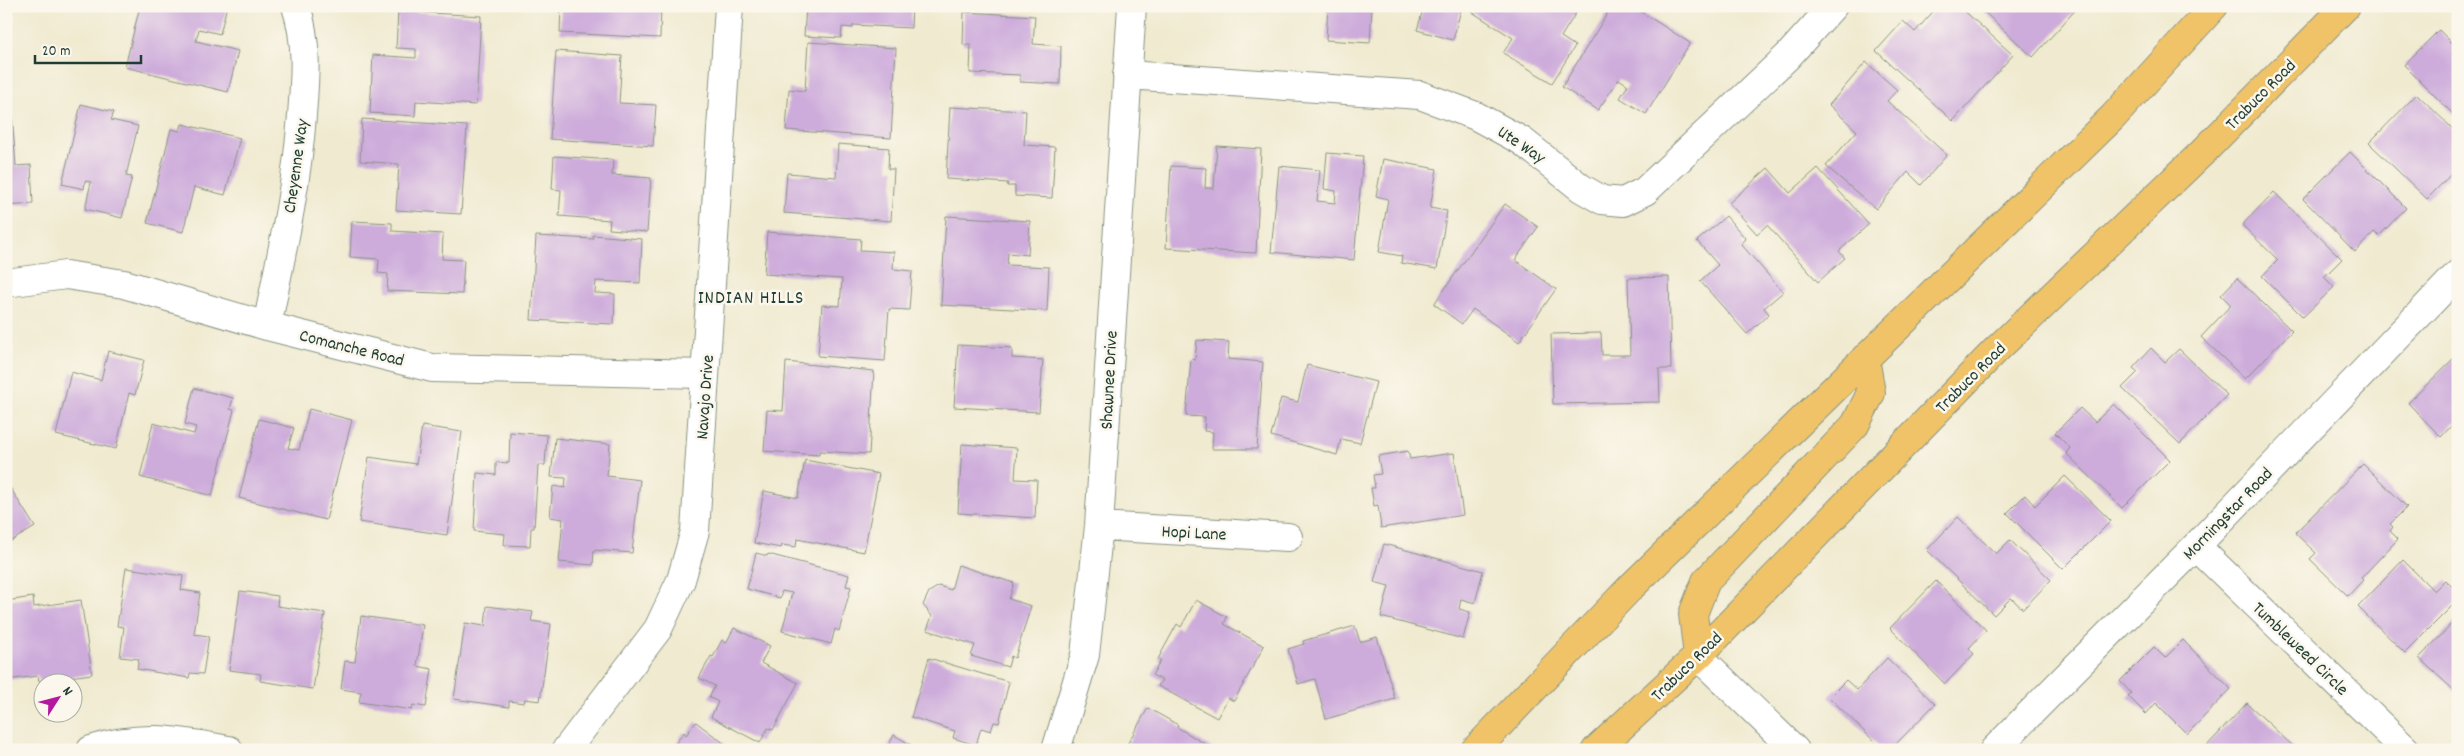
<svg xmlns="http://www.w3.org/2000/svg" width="2464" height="756" viewBox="0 0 2464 756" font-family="Dekko,sans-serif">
<rect width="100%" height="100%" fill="#fbf7ec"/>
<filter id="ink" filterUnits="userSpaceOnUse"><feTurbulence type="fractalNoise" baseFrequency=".02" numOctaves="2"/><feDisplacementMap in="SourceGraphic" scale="10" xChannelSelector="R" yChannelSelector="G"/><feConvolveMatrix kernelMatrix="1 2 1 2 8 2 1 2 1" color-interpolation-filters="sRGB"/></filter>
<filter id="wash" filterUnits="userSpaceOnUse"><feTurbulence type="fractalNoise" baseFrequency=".0096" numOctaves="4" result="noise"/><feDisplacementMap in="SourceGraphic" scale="20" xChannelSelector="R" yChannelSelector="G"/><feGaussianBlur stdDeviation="1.12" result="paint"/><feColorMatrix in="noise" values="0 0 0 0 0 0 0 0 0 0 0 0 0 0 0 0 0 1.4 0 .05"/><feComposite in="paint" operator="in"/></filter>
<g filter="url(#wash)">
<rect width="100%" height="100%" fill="#f0ead0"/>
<g id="blocks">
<path fill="#cdacdb" d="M140,6h87l-7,28 -21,-5 -3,12 42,10 -10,41 -103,-25z
M561,6h100l-1,32 -100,-5z
M806,6h106l-1,22 -58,-3v3l-11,-1 -1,11 -37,-2z
M1328,6h44l-2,37 -44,-3z
M1424,6h38l-9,34 -36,-10z
M1476,6h104l-19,31 14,9 -23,37 -49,-30 10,-15 -41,-26z
M1612,6h20l58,37 -44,71 -26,-16 8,-13 -9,-6 -21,31 -36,-23z
M1938,6h21l54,49 -60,66 -77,-70 27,-30 12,11z
M1978,6h101l-46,51z
M398,11l83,5 -5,89 -60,-4 -1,15 -45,-3 3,-58 43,3v-9l-20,-1z
M964,12l71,4 -2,28 28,2 -1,38 -40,-2v-7l-50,-2 1,-28h-8z
M2439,30l19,19v70l-54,-54z
M808,42l88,6 -5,90 -105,-8 3,-41 16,2z
M556,51l66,5 -3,47 37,2 -3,41 -103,-7z
M1866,62l31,28 -10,11 60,54 -26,30 -13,-13 -32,37 -50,-43 31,-35 -28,-26z
M2417,94l41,40v33l-31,32 -58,-56z
M6,102h5l5,64 15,-1 2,39 -27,2z
M81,104l33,8 -3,8 27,6 -12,50 6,1 -10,41 -37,-9 6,-27 -6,-1 -1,8 -22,-5z
M950,107l76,4 -2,34 31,2 -3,51 -37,-2v-10h-8l1,-3 -62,-4z
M362,119l105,7 -6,88 -65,-4 3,-46 -39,-3z
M182,124l58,14 -15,57 -31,-8 -11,45 -36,-9 24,-94 9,2z
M838,144l51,4 -1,21h6l-3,52 -107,-8 3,-40 49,4z
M1217,146l44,3 -5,104 -90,-5 5,-82 35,2 -1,20h9z
M2350,152l56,56 -27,28 -5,-4 -19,20 -52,-53z
M1327,153l36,3 -9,104 -83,-8 8,-86 41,4 -3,31 18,2 1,-12 -12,-2z
M554,156l59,4 -1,15 39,3 -4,54 -38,-3 1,-9 -51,-4 2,-26 -9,-1z
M1383,159l54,10 -7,39 17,3 -10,58 -36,-6 1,-7 -23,-4 9,-53 -12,-3z
M1768,168l22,25 28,-25 51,56 -30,27 6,7 -27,24 -51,-57 -10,9 -28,-31z
M2274,192l68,67 -18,18 10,10 -31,30 -41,-41 16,-16 -36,-35z
M1505,204l33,23 -23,33 41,29 -37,53 -46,-33 -11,15 -28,-20z
M946,216l84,5 -2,34 -20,-2 -1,12 42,2 -2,44 -106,-6z
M1726,216l20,23 -5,5 42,48 -19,16 5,6 -22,20 -47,-53 18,-16 -21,-24z
M352,221l40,2v8l51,3 -1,25 22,1 -2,34 -75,-3 1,-17 -10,-1 1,-14 -29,-2z
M767,232l94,7 -1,11 34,2 -1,17 19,2 -3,39 -20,-1 -4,52 -67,-5 4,-51 18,1 2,-27 -78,-5z
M593,235l49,4 -2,44 -44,-2 -1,12 20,1 -1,30 -83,-4 5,-84 57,3z
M1669,277l2,92h-12l1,33 -107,2 -2,-70 50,-1 1,22h28l-2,-77z
M2237,278l55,53 -47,48 -44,-42 30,-32 -10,-10z
M1197,340l32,2 -1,17 35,3 -6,87h-45l1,-17 -9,-1 1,-14 -19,-1 5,-57 4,1z
M958,345l54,3v10l31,2 -4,52 -85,-5z
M2151,348l14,14 14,-13 48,46 -47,49 -58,-56 16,-16 -5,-4z
M108,351l36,9 -9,35 -6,-2 -13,56 -60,-14 15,-63 30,8z
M2458,354v71l-3,-3 -14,15 -33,-34z
M786,362l88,9 -5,83 -50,-3v4l-55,-4 3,-41 16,1z
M1307,365l69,17 -16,61 -19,-4 -4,16 -66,-19 10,-38 17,4z
M194,388l39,10 -3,11 4,1 -22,86 -72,-19 13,-54 41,11 2,-7 -11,-3z
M2114,404l56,56 -48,48 -56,-55 4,-5 -15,-15 25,-25 15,14z
M309,409l43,11 -26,100 -87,-22 20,-79 35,9 -6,20 11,2z
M422,426l40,6 -15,103 -88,-13 10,-65 47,7z
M510,432l37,3 -2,30h-7l-4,63h-3l-1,18 -26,-1 1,-11 -31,-3 3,-58 19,2v-13l13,1z
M555,438l55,6 -3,32 33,4 -8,73 -38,-3 -1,15 -34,-3 4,-43 -13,-2 3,-31 12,2 1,-10 -15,-1z
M962,444l55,4 -2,31 22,1 -2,38 -77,-5z
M1408,451l2,8 44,-6 9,62 -82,13 -3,-23 -4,1 -3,-18h4l-2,-13 8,-1 -3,-18z
M805,460l74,14 -15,78 -67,-13 -1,8 -14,-2 -1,3 -27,-5 10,-52 34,7z
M2363,464l44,43 -17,17 3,3 -3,4 8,8 -37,39 2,2 -15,16 -38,-37 6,-6 -21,-20z
M2065,476l46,45 -48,48 -56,-56 18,-18 10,11z
M6,481l29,46 -29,17z
M1958,517l38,37 14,-14 41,40 -28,29 -12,-11 -17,17 -67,-65z
M1384,544l99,27 -8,32 -14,-4 -2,10 11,3 -7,27 -82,-22 8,-31 -15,-4z
M756,553l11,3 1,-2 81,21 -3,11 5,1 -12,44 -4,-2 -4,15 -49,-13 10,-38 -10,-2 -2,7 -33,-9z
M2403,560l31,31 11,-11 13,12v8l-53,53 -47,-46z
M958,565l56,18 -5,16 22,7 -16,52 -4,-2 -3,11 -37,-11 4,-11 -48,-15 5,-14 -9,-11 6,-13 10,-6 12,4z
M126,568l57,8 -2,14 19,3 -6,41 15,2 -6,38 -13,-1 -1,5 -52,-9 2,-10 -19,-2 4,-30 -7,-1z
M1936,581l50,49 -17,18 5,6 -29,30 -55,-56z
M240,591l38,5 -1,10 48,7 -12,76 -53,-8 1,-7 -32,-4z
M33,597l1,10 47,-7 11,74 -53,7 -1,-5 -32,4v-79z
M1196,600l31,17 -3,7 40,22 -30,55 -6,-3 -11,20 -59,-32 4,-6 -10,-5 9,-14 -3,-2 19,-35 4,3z
M487,606l46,6 -2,9 20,3 -11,77 -15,-2 -1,4 -15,-2v6l-55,-8 11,-76 20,3z
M361,616l62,9 -6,41 15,3 -6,38 -13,-2 -1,5 -53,-8 2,-10 -20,-3 4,-28 10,1z
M2458,618v76l-39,-36z
M1355,626l5,16 17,-5 18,62 -69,20 -11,-40 -17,5 -10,-35 16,-5 -1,-3z
M734,628l36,18 -9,17 37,20 -25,47 -5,-2 -8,15 -49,-26 7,-15 -9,-5 6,-11 -16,-8 12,-22 2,1 9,-17 4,3z
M2183,640l48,49 -44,45 -31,-31 -10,11 -18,-18 3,-3 -11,-12 34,-34 11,11z
M929,658l80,24 -10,41 -5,-1 -3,9 -10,-3 -5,17 -23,-7 2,-7 -44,-14z
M1887,658l48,46 -45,46h-7l-54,-53 17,-17 11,10z
M2247,703l48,45 -1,2h-91z
M1148,708l30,17 -1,2 38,23h-91z
M696,722l29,22 -4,6h-50l13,-18 2,3z
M894,735l26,15h-34z"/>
</g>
</g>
<g filter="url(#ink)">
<use href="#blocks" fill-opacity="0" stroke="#889482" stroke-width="1"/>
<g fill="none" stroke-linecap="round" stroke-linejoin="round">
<defs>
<path id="minor" d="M1127,75l293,20 56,21 46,25 59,47 21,12 21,2 22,-11 143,-135 45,-50
M6,283l60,-8 58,9 143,42 165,42 273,6
M267,326c14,-70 30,-140 35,-211 3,-38 6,-72 -6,-109
M1099,526l189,11
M2196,546l210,204
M1698,656l97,94
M91,750c51,-17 87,-9 138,0
M566,750l92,-121 23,-49 14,-49 34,-525
M1056,750l29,-95 14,-129 33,-520
M1994,750l202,-204 262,-272"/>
<path id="primary" d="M1698,656l-5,-42 13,-33 149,-156 16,-32 -6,-35
M1475,750l156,-163 482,-470 101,-111
M1596,750l102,-94 298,-306 208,-199 142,-145"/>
</defs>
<use href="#minor" stroke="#889482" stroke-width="30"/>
<use href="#primary" stroke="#889482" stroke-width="30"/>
<use href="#minor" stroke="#fff" stroke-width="28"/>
<use href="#primary" stroke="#f0c369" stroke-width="28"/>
</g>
</g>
<g text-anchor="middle" stroke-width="5" stroke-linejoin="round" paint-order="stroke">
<g font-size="18" fill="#1f3d34" stroke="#fbf7ec">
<text transform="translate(2260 94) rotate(-45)" y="6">Trabuco Road</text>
<text transform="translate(1522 144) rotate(34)" y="6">Ute Way</text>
<text transform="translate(295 166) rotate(-82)" y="6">Cheyenne Way</text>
<text transform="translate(352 347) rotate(14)" y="6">Comanche Road</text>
<text transform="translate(1970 377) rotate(-45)" y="6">Trabuco Road</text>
<text transform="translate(1108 380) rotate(-87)" y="6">Shawnee Drive</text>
<text transform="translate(704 397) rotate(-86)" y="6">Navajo Drive</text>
<text transform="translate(2227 513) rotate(-46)" y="6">Morningstar Road</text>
<text transform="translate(1194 532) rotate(3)" y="6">Hopi Lane</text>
<text transform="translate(2301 648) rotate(44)" y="6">Tumbleweed Circle</text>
<text transform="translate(1686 666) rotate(-44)" y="6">Trabuco Road</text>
</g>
<g font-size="19" letter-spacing="1" fill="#1f3d34" stroke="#fbf7ec">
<text x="751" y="303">INDIAN HILLS</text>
</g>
</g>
<rect width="2464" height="756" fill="none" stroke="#fbf7ec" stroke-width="25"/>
<g transform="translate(58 698) rotate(54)"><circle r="24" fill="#fbf7ec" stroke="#a3ada2"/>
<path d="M0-4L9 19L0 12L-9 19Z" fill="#b5179e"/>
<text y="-8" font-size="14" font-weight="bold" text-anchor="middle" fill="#1f3d34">N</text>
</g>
<path d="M35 55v8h106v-8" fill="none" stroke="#1f3d34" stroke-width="2.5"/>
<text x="42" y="55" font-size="15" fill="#1f3d34" stroke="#fbf7ec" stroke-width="4" paint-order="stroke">20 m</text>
</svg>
